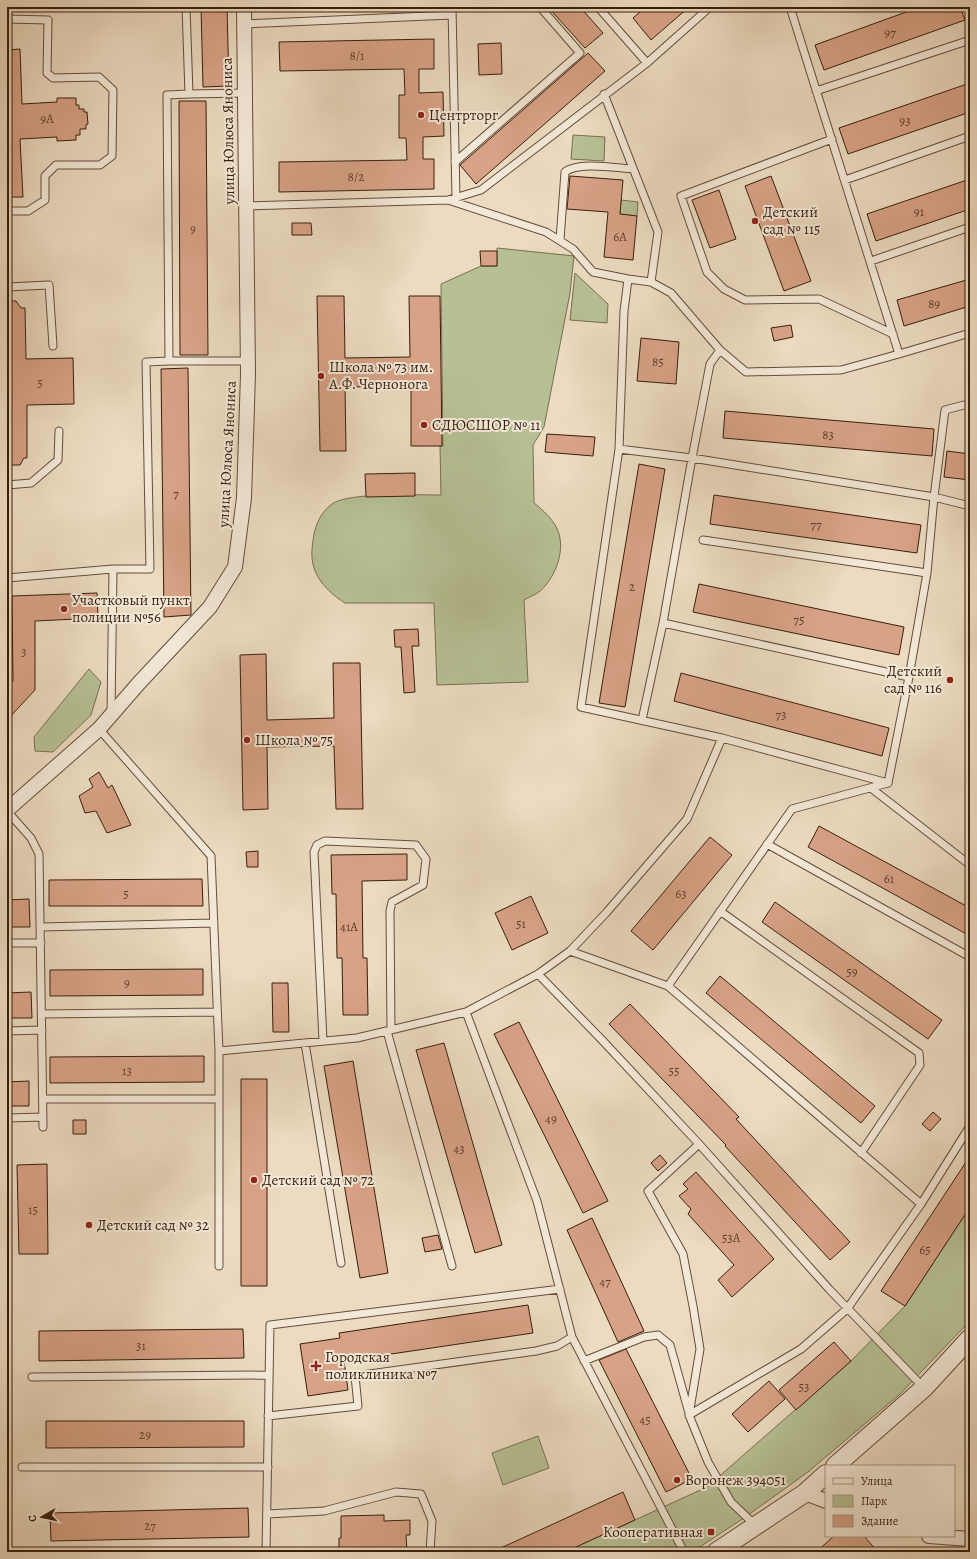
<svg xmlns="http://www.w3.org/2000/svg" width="977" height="1559" viewBox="0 0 977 1559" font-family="Alegreya,serif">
<rect width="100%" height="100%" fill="#ecdbc1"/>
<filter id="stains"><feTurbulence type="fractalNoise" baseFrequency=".005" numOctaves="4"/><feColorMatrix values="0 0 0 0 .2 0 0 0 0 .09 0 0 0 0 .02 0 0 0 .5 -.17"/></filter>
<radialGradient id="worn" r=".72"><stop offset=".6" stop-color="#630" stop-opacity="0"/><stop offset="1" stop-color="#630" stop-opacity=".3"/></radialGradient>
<path fill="#b6c094" stroke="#776f50" d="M573,135l32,2 -1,24 -33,-2z
M621,200l17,2 -1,14 -17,-2z
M497,248l77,8 -4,37 -26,134 -11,18 1,58c9,7 20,17 24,28 7,18 -1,41 -13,55 -5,7 -14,10 -21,14l4,82 -91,3 -3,-82h-89c-19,-12 -35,-29 -33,-53 1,-17 5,-35 20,-46 16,-12 86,-9 109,-9l-1,-49h3l-2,-162 40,-18h16z
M575,273l33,31 -1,19 -37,-3z
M89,669l12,13 -10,33 -38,37 -18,-1 -1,-14z
M970,1207v114l-71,74 -91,77 -64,46 -52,34h-127l142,-65 144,-126 54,-55z
M538,1436l11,32 -46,17 -11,-32z"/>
<path fill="#d8a286" stroke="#381e0c" d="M201,7h26l2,79 -26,1z
M548,7h32l23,26 -18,15z
M646,7h43l-38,33 -18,-22z
M920,7h40l5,13 -141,50 -9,-25z
M434,39v30h-15v24l24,-1 1,44 -21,1v22h11v30l-155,3v-30l128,-2 -1,-22h-7v-43h6l-1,-26 -124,2 -1,-29z
M501,43l1,31 -23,1 -1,-31z
M20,49l2,55 35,-2v-4h19v7h3v4h5v3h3l1,12 -2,1v4h-6v6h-4v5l-19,1v-4l-37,2 3,58h-16v-147z
M588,53l17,18 -129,113 -16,-19z
M970,83v29l-122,42 -9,-26z
M179,101h27l2,254h-28z
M570,176l53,4 -3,34 17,2 -4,44 -29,-3 4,-45 -41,-3z
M771,176l40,105 -27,10 -39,-105z
M970,179v30l-94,32 -9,-27z
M719,190l17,49 -26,9 -18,-48z
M292,223h19l1,12h-20z
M480,251h17v15h-16z
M970,279v27l-66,20 -7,-26z
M317,296h27l1,62 65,-1 -1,-61h31l2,150h-31v-60l-66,1 1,64h-26z
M7,301h9l5,7h4l1,51 47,-1 1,46 -47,1v53h-3l-4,7h-13z
M791,325l2,12 -19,4 -3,-13z
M641,338l38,4 -3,42 -39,-3z
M188,368l3,247 -27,2 -3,-248z
M725,411l209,18 -2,27 -209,-18z
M547,434l48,3 -2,19 -48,-4z
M947,451l23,3v26l-26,-3z
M639,464l26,5 -40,238 -26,-4z
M415,473v23l-49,1 -1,-23z
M714,495l207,30 -4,28 -207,-29z
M699,584l205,43 -5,28 -206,-43z
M97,593l1,25 -63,3v69l-28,30v-33l6,-6 -1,-85z
M418,629l1,17h-7l3,46 -11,1 -3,-46h-6l-1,-17z
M266,654l1,66 67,-2 -1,-55h27l3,146h-27l-2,-63 -67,1 1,62 -25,1 -3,-155z
M681,673l208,55 -7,28 -208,-55z
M99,772l9,16 4,-3 19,40 -24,8 -11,-22 -11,2 -6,-17 14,-9 -4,-8z
M819,826l151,82v28l-162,-89z
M710,837l22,18 -79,95 -22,-19z
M258,851v16h-11l-1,-15z
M407,854v26l-45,1 1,77h4l1,57h-25l-1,-57h-5l-1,-64h-4l-1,-39z
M202,879l1,27h-154v-26z
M531,896l17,37 -36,17 -17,-37z
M29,899l1,28h-23v-27z
M775,902l167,118 -14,19 -166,-117z
M203,969v26l-153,1v-26z
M720,976l155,130 -14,17 -155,-130z
M272,983h16l1,49h-16z
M31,992l1,26h-25v-25z
M630,1004l109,113 -3,2 114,123 -20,18 -105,-114 1,-1 -117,-121z
M519,1022l89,179 -25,12 -89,-179z
M444,1043l58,202 -27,8 -59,-203z
M204,1056v26l-154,1v-26z
M353,1061l35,212 -28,5 -36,-212z
M241,1079h26v207h-26z
M29,1081v25h-22v-24z
M933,1112l8,7 -11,12 -8,-7z
M73,1120h13v14h-13z
M660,1155l7,8 -9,8 -7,-8z
M970,1156v51l-65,99 -24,-15z
M47,1164l1,90h-29l-2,-89z
M696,1172l78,87 -42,38 -14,-17 16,-15 -46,-51 3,-5 -12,-13 9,-7 -5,-5z
M592,1218l52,113 -26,11 -51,-112z
M438,1235l4,14 -17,3 -3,-14z
M528,1305l5,28 -189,28 4,29 -40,6 -8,-52 40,-6 -1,-5z
M243,1329l1,29 -205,3v-30z
M834,1342l17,19 -55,49 -17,-20z
M626,1349l66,130 -26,13 -67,-132z
M769,1381l16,18 -37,33 -16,-18z
M46,1421h198v26l-198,1z
M623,1492l12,28 -70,32h-73z
M248,1508l1,29 -198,4 -1,-28z
M384,1515v6l26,-1v15h-4l1,17h-68v-14h2v-22z
M834,1536h30l14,16h-62z"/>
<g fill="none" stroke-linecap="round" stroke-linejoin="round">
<defs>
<path id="service" d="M186,7l3,87 56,-1
M452,7l4,191
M598,7l49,56
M7,19l41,1 -1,53 6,5 46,-1 14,13 -1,66 -12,9h-44l-11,11v24l-17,11h-21
M244,24l208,-9
M816,91l154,-51
M832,139l-151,57 26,76 17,17 21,11 74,-1 74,35
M455,162l125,-109 -40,-46
M845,180l125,-44
M448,200l98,32 27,17 20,23 35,7 23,3 7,-50 -54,-138
M246,206l202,-6 33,-10 166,-127 63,-56
M560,240l5,-68c13,-11 51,-4 68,-3
M871,261l99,-34
M651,282l20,11 49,57 26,22 95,-2 58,-16 -109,-347
M7,287l42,-2 4,61
M720,350l-10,14 -18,94 242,39 -7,76
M899,354l71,-21
M169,361h79
M970,406l-6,-1 -19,5 -11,87 36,9
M619,449l5,-138 4,-32
M7,485l24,-2 27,-23 1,-29
M703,540l224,33 -18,104
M7,578l106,-9
M111,713l2,-144h37l-4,-207 23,-1 -2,-266 22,-1
M642,720l21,-97
M99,729l112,127 8,195v215
M722,738l-141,-31 38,-258 73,9 -29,165 246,54 -21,106
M871,788l99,77
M7,811l24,27 8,16 4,273
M767,844l203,113
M720,911l199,142 1,12 -59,88
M41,927l173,-4
M7,943h34
M570,951l98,35 253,218
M538,974l65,67 96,103 130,145 95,99
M668,986l124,-177 96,-26
M42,1014l175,-2
M7,1031l35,-1
M387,1031l65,235
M323,1041l-9,-189 3,-7 8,-4 91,4 10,14 -3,26 -31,17 -2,9 1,119
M305,1043l36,220
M219,1051l138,-13 109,-26
M43,1099h176
M7,1118l36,-1
M584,1361l60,-24 14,-2 12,10 19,68
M32,1377l237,-2
M689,1415l11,-66 -7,-43 -10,-52 -35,-63 51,-47
M268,1416l90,-10 -3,-30 181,-25 21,-5 15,-9
M22,1467h246
M267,1514l57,-3 72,-19 25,2 11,27 -2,31
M755,1525l-24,-23 -23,-40 -19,-47 112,-66 46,-40 74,-105 49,-78
M266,1552l4,-227 290,-36
M684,1552l-112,-215 -35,-136 -71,-189 72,-38 32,-23 36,-38 81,-94 35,-81 166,45"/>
<path id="minor" d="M7,810l92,-81 40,-46 71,-76 25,-40 9,-69 4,-124 -4,-367
M805,1493l21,8
M929,1536l41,3"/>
<path id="tertiary" d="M835,1466l89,-78 46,-50
M716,1552l89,-59 21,-19"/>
</defs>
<use href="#service" stroke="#654d39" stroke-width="9"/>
<use href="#minor" stroke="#654d39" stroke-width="16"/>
<use href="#tertiary" stroke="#654d39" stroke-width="20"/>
<use href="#service" stroke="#f3e8d7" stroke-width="7"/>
<use href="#minor" stroke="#f3e8d7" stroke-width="14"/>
<use href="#tertiary" stroke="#f3e8d7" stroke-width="18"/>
</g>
<g fill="#8f2418" stroke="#f3e8d7" stroke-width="1.5">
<circle cx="421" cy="115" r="4"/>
<circle cx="755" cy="221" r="4"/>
<circle cx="321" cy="376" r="4"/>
<circle cx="424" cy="425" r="4"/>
<circle cx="64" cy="609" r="4"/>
<circle cx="950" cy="680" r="4"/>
<circle cx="247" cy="740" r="4"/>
<circle cx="254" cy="1180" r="4"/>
<circle cx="89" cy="1225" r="4"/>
<path d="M314 1360h4v4h4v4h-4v4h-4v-4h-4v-4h4z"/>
<circle cx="677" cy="1480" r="4"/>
<rect x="707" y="1528" width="8" height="8" rx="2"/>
</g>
<g text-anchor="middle" stroke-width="4" stroke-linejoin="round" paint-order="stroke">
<g font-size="13" fill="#603f2a">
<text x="890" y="37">97</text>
<text x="357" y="60">8/1</text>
<text x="47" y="123">9А</text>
<text x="905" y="125">93</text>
<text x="356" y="181">8/2</text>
<text x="919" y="216">91</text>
<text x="193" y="233">9</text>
<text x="620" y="241">6А</text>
<text x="934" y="308">89</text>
<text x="658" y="366">85</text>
<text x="40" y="387">5</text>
<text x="828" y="439">83</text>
<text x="176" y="498">7</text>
<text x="816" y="529">77</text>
<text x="632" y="591">2</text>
<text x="799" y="624">75</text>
<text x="24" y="656">3</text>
<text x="781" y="719">73</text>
<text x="889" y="883">61</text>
<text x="126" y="898">5</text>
<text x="681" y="898">63</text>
<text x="521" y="928">51</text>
<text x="349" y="931">41А</text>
<text x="852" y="976">59</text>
<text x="127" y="987">9</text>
<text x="127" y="1075">13</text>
<text x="674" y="1075">55</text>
<text x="551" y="1123">49</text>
<text x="459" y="1153">43</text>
<text x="33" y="1214">15</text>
<text x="731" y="1242">53А</text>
<text x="925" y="1254">65</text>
<text x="605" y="1286">47</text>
<text x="141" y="1350">31</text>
<text x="804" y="1391">53</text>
<text x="645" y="1424">45</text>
<text x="145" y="1439">29</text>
<text x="150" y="1530">27</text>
</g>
<g font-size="15" fill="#381e0c" stroke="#f3e8d7" text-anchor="start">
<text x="429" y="120">Центрторг</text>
<text x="763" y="217">Детский<tspan x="763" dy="17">сад № 115</tspan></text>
<text x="329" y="372">Школа № 73 им.<tspan x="329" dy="17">А.Ф. Чернонога</tspan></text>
<text x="432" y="430">СДЮСШОР № 11</text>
<text x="72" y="605">Участковый пункт<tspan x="72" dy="17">полиции №56</tspan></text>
<text x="942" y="676" text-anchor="end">Детский<tspan x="942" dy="17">сад № 116</tspan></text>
<text x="255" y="745">Школа № 75</text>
<text x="262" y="1185">Детский сад № 72</text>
<text x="97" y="1230">Детский сад № 32</text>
<text x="325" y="1362">Городская<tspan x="325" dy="17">поликлиника №7</tspan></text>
<text x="685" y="1485">Воронеж 394051</text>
<text x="703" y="1537" text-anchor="end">Кооперативная</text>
</g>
<g font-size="15" fill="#381e0c" stroke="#f3e8d7">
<text transform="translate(228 131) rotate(-91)" y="5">улица Юлюса Янониса</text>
<text transform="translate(227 454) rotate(-87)" y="5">улица Юлюса Янониса</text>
</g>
</g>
<rect width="977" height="1559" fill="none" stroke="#ecdbc1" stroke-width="24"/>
<rect x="8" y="8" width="961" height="1543" fill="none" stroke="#381e0c" stroke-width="2"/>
<rect x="12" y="12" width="953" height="1535" fill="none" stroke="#381e0c"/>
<rect x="825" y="1465" width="130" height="72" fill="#f3e8d7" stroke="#a89786"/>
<rect x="833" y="1478" width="20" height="6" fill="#f3e8d7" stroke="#a89786"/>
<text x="861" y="1485" font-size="12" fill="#381e0c">Улица</text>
<rect x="833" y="1495" width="20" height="12" fill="#b6c094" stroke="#a89786"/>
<text x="861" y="1505" font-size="12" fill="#381e0c">Парк</text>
<rect x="833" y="1515" width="20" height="12" fill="#d8a286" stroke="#a89786"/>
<text x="861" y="1525" font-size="12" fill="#381e0c">Здание</text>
<g transform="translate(42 1517) rotate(261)" stroke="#f3e8d7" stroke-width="3" paint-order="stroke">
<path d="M0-3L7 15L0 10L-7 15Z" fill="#381e0c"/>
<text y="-6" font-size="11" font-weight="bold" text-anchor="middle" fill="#381e0c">С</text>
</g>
<rect width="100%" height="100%" filter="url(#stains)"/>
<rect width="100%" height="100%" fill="url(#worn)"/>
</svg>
